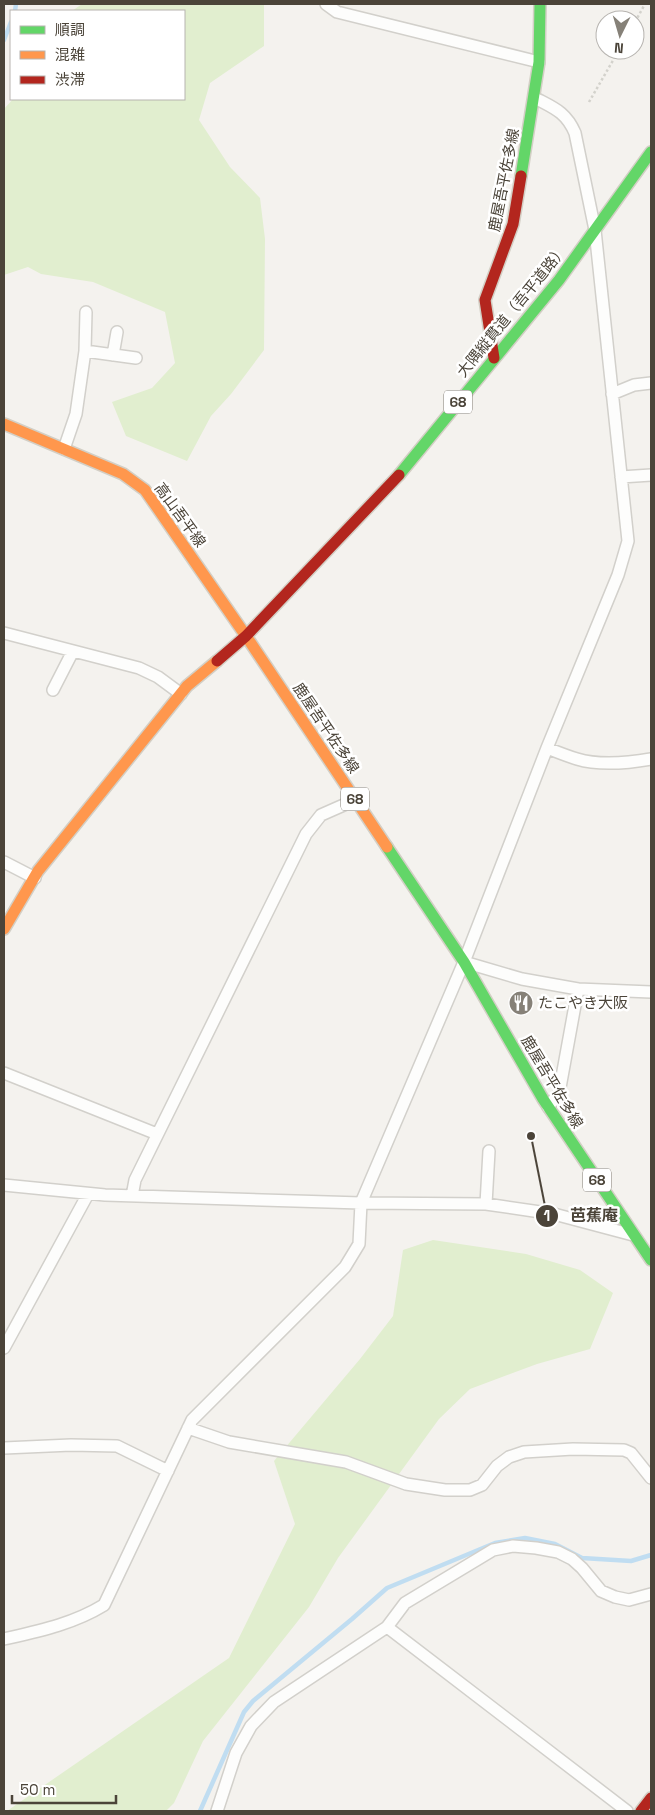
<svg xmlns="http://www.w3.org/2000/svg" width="655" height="1815" viewBox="0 0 655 1815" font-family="'Space Grotesk','Noto Sans JP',sans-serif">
<rect width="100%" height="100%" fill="#f4f2ee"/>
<path fill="#e1eecf" d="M82,4h182v42l-54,37 -11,37 31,47 30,31 5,41 -1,111 -33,44 -20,22 -24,45 -61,-25 -14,-34 40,-14 23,-25 -10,-51 -72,-30 -52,-8 -13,-7 -24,8v-166l9,-10h171v-88h-112z
M433,1240l93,14 54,16 33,23 -23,56 -53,15 -67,25 -31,30 -101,139 -29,49 -106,134 -29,62 -8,8h-159l222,-153 66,-134 -21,-63 86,-102 33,-43 10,-66z"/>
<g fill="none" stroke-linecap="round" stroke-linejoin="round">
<path stroke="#c0ddf1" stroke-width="4.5" d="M15,11l1,-7
M4,40l7,-18
M200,1811l44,-99 9,-11 99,-82 35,-31 108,-45 30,-5 30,6 27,14 49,3 20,-6"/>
<defs>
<path id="street" d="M326,4l11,8 202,50
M85,351l51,7
M113,355l4,-23
M612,394l22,-9 17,-2
M64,449l12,-35 9,-63 1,-39
M621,477l30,-2
M4,633l135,35 19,9 23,17
M53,690l20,-39
M547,748c10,4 20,8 30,11 23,7 51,4 74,0
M4,862l31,16
M464,962l58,17 56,10 73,3
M4,1073l153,61
M548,1107l11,-14 19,-104
M4,1185l101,10 256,8 125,1 68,10 79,21
M132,1196l3,-16 171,-346 15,-19 34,-15
M486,1204l3,-53
M4,1348l84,-154
M188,1428l41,14 117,20 60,22 39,6h25l12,-5 15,-19 12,-9 15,-5 49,-3 51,1 7,3 20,25
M4,1448l67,-3 46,1 51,25
M387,1627l240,184
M4,1639c35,-8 69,-15 100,-34l88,-185 153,-153 14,-23 2,-41 103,-241 83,-214 71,-173 10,-34 -33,-311 -20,-97c-9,-21 -21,-25 -40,-35
M217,1811l19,-58 15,-27 23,-24 113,-75 18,-24 88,-53 20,-4 23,2 22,4 14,7 10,9 19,23 14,6 14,3 22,-6"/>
<path id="fast" d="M521,176l18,-114 1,-58
M399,475l160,-195 92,-128
M387,847l77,115 79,137 108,161"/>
<path id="slow" d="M4,424l119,50 22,16 101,146
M246,636l141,211
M4,929l34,-58 149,-185 30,-25"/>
<path id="jam" d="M494,358l-9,-58 28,-76 8,-48
M217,661l29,-25 153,-161
M641,1811l10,-13"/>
</defs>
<use href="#street" stroke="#d2d0cb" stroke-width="14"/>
<use href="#fast" stroke="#d3cfc5" stroke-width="14"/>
<use href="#slow" stroke="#d3cfc5" stroke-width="14"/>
<use href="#jam" stroke="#d3cfc5" stroke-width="14"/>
<path stroke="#d3d2cc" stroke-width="2.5" stroke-dasharray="2.5 2.5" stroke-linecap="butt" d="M635,22l10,-18
M589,102l30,-52"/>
<use href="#street" stroke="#fdfdfc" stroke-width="11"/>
<use href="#fast" stroke="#63d668" stroke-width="11"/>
<use href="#slow" stroke="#ff974d" stroke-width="11"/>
<use href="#jam" stroke="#b3261e" stroke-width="11"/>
</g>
<defs>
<symbol id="restaurant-disc" viewBox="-11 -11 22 22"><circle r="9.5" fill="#868178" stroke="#fff"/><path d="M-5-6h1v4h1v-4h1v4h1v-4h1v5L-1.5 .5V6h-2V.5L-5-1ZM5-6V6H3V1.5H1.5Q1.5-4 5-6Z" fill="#fff"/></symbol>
</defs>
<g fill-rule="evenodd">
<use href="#restaurant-disc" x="507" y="989" width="28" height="28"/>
</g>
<g text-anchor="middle" stroke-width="5" stroke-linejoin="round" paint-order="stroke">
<g fill="#fff" stroke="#817c74" stroke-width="1">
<rect x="444" y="390.5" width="28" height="23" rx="4"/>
<rect x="341" y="787.5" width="28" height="23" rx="4"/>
<rect x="583" y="1168.5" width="28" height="23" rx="4"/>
</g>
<g font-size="14" font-weight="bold" fill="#4b4439">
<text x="458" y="407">68</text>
<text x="355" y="804">68</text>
<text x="597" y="1185">68</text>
</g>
<g font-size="15" fill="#4b4439" stroke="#fff">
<text transform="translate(504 180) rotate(-79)" y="5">鹿屋吾平佐多線</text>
<text transform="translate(512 311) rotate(-51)" y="5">大隅縦貫道（吾平道路）</text>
<text transform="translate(180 515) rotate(54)" y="5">高山吾平線</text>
<text transform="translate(326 728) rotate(56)" y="5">鹿屋吾平佐多線</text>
<text transform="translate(552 1082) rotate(59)" y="5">鹿屋吾平佐多線</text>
</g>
<g font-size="15" fill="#4b4439" stroke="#fff" text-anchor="start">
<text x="538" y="1008">たこやき大阪</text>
</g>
</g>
<path fill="none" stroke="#4b4439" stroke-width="2" d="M531 1136L547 1216"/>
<g fill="#4b4439" stroke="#fff" stroke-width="2">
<circle cx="531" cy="1136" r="5"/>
<circle cx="547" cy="1216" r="12"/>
</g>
<g font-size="15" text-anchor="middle" font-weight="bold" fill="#fff">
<text x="547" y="1221">1</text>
</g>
<g font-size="16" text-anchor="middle" font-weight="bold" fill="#4b4439" stroke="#fff" stroke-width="5" stroke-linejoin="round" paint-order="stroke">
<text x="594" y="1221">芭蕉庵</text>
</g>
<rect width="655" height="1815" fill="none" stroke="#4b4439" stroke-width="10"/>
<rect x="10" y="10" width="175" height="90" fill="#ffffff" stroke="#b7b4b0"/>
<rect x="20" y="26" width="25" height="8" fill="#63d668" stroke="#b7b4b0"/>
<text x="55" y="35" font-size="15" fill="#4b4439">順調</text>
<rect x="20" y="51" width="25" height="8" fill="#ff974d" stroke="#b7b4b0"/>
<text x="55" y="60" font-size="15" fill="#4b4439">混雑</text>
<rect x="20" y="76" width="25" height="8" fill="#b3261e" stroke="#b7b4b0"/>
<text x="55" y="85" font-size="15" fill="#4b4439">渋滞</text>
<g transform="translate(620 35) rotate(185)"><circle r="24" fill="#ffffff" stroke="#b7b4b0"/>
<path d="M0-4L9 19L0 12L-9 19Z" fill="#868178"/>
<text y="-8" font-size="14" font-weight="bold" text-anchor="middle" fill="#4b4439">N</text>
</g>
<path d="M12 1795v8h104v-8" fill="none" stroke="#4b4439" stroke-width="2.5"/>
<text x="20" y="1795" font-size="15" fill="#4b4439" stroke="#ffffff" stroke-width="4" paint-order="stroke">50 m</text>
</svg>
